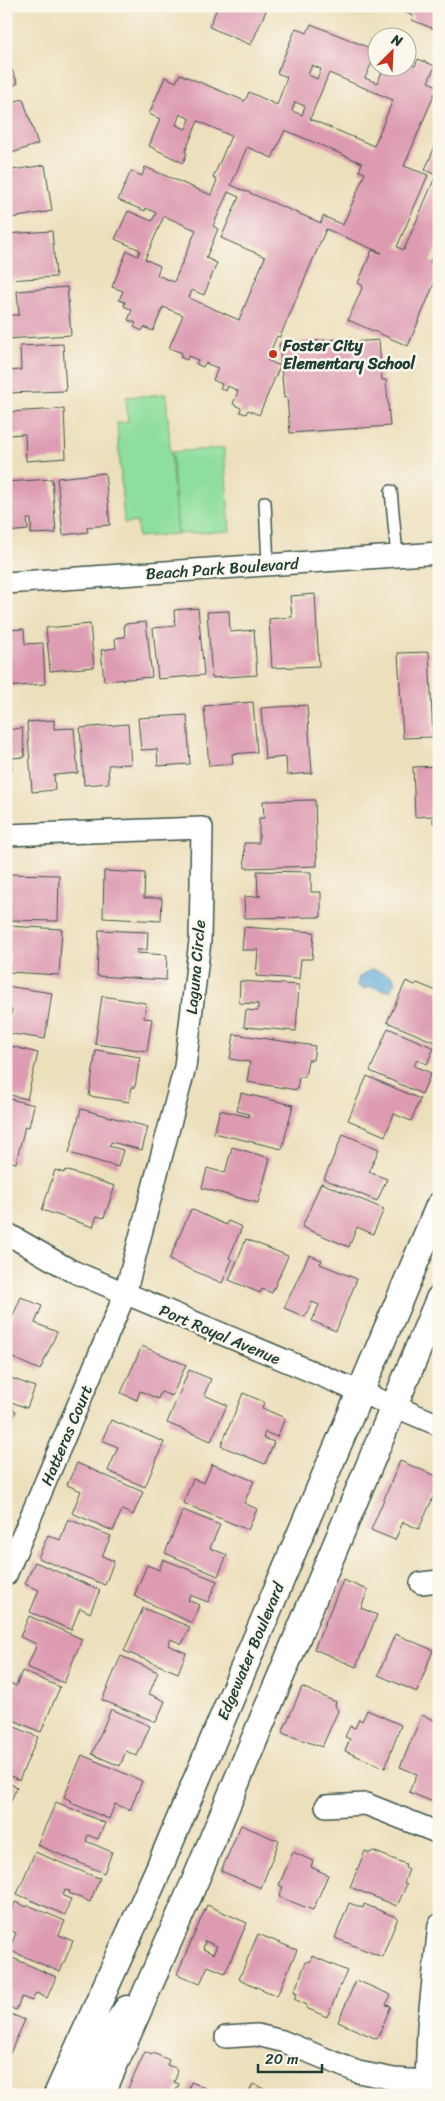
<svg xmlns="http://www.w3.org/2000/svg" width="445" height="2101" viewBox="0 0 445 2101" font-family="Sriracha,sans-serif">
<rect width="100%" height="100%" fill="#fbf7ec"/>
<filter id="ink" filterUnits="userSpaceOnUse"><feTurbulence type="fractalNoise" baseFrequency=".02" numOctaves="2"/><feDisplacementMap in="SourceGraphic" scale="10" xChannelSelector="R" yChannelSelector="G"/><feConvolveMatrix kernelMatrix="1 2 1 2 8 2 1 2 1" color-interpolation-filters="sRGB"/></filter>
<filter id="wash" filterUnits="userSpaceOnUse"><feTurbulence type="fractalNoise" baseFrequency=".0096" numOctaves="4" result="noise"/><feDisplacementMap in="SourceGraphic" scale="20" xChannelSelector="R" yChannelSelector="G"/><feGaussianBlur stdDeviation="1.12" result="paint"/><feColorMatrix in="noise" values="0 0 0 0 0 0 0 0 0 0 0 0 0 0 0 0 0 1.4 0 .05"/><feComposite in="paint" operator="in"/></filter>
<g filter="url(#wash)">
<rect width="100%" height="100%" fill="#ecdfbc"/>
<path fill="#8ede9d" stroke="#568e68" d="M166,394l11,140 -39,3 -1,-15 -13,1 -7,-100 11,-1 -2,-25z
M224,448l6,83 -52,3 -6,-82z"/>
<path fill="#63aad9" stroke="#417486" d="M372,969l21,7 2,6 -5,9c-10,0 -16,-7 -26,-2l-7,-4 2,-8z"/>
<g id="blocks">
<path fill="#dd9bb2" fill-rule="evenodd" d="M218,6h50l-17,39 -42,-18z
M392,6h47v25l-27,-11 1,-4z
M311,24l66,27 -12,27 12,5 7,-15h24v-5l7,3 3,-7 17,7 -7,16 10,4 -34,80 24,9 -31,72 7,3 32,-75 -11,-5 14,-33v104l-9,21 7,2 -4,11 4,2 -29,69 -60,-26 15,-34 -5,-3 14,-33 10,3 -56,-24 -46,108 -3,-1 -10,24 13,6 -21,49 -11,-5 -2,4 -6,-2 1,-4 -8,-4 5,-13 -10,-5 -2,5 -6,-3 2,-4 -9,-4 5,-12 -13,-5 -2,4 -7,-3 2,-4 -10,-4 -1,4 -7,-3 2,-4 -13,-5 14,-33 -20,-8 -10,24 -9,-4 -2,4 -8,-4 2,-4 -8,-3 4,-10 -8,-4 1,-4 -6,-2 4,-9 -11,-4 15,-36 11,5 2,-6 -25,-11 13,-28 24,10 4,-8 -10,-5 -1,3 -27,-11 13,-29 11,5 3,-9 66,28 6,-15 -4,-2 18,-42 -33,-15 -13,31 2,1 -4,10 -34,-17 11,-27 -11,-5 16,-37 11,5 4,-8 65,27 4,-9 28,13 10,-28 -10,-4 19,-45 11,5zM312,65l9,4 -4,10 -9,-4zM329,73l64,27 -19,46 -64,-27zM295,102l10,4 -3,9 -10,-4zM180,114l10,5 -4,10 -10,-4zM285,130l77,33 -3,8 6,2 -22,52 -20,-9 -2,7 -90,-38 16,-38 25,11zM228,192l11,5 -18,41 44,19 -26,63 -50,-22 3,-8 12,5 13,-32 -11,-5 12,-29 -5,-3zM164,216l32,14 -22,52 -17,-7 3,-9 -15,-7z
M6,57l12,26 -12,6z
M23,99l15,45 -32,11v-51z
M45,165l7,46 -46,8v-48z
M52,231l4,46 -50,3v-46z
M67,287l4,48 -65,4v-24h13l-2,-24z
M352,338v4l27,-2 3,40h4l4,46 -100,7 -3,-36 -3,1 -5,-54z
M63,344l3,47 -59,2 -1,-22 15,-1 -1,-24z
M64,409l2,49 -40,3 -1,-27 -18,1 -1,-23z
M105,473l5,52 -23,2 1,5 -25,3 -6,-57z
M52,479l4,54 -25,1v-15h-4l1,11 -22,2v-50z
M315,594l4,72 -47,2 -3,-49 23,-2 -2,-21z
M198,608l6,67 -46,4 -5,-51 22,-2 -1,-16z
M229,611l1,21 24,-2 3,45 -45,3 -5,-66z
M146,622l6,55 -48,4 -3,-31 15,-2 -1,-10 10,-1 -1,-13z
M90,624l4,43 -44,4 -4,-43z
M24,629l1,15 18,-1 2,41 -39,3v-57z
M429,652l4,85 -30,1 -5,-85z
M253,702l4,50 -25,2 1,10 -24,2 -5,-60z
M307,705l5,68 -25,2 -1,-18 -21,2 -4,-51z
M187,715l3,49 -32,2 -1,-17 -16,1 -3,-32z
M54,720v9l20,-1 4,45 -24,2 1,15 -23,2 -5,-70z
M128,724l3,40 -23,1 1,18 -25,2 -4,-57z
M22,728l3,29 -14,1 1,11 -6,1v-40z
M439,766v57h-6v-7l-18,1 -2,-50z
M315,800l2,66 -72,2 -1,-25h15v-25h5l-1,-17z
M104,871l41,2 -1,25h18l-1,23 -58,-3z
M257,871l54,1v20h10v25l-76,1 -1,-21 17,-1 -3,-1z
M8,874l51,1 -1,46 -52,-1z
M6,926l56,3 -3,46 -50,-3 1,-20 -4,-1z
M244,927l70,5 -2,27h-11l-2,20 -43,-3 2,-26h-16z
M99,930l49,2 -1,18h-10v3l30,2 -1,25 -69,-4z
M240,981l59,4 -3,46 -52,-4 2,-17 12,1v-7l-19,-1z
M406,981l9,4 2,-2 22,9v52l-52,-22z
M6,986l46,7 -7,46 -39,-6v-18l5,1 1,-6 -6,-1z
M102,996l44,7 -2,15 8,1 -5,32 -52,-7z
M388,1028l46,20 -7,16 -10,-4 -3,6 17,7 -9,21 -52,-23z
M234,1034l81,12 -2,14h-5l-3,17h-6l-2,13 -50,-8 3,-20 -20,-3z
M6,1045l32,8 -11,46 -21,-5z
M96,1050l44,7 -5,30h-3l-3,15 -40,-6z
M367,1076l53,23 -9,22 -17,-7 -9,22 -37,-16z
M241,1093l52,12 -11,44 -68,-16 6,-23 29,7v-3l-12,-3z
M6,1098l28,7 -5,22 -4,-1 -9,37 -10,-2z
M81,1109l67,18 -6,23 -31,-8 -2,4 14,4 -5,17 -49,-14z
M343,1134l36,15 -10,23 18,7 -10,22 -53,-22z
M232,1147l38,11 -12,45 -56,-15 5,-20 18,5z
M55,1170l9,3 1,-3 50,16 -11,32 -7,-2 -4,11 -51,-17z
M321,1183l63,26 -11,25 -16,-7 -8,20 -47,-20z
M191,1209l35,16 2,-4 14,6 -13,31 3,2 -10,23 -53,-23z
M246,1239l42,17 -16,37 -10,-4 -2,4 -31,-13z
M309,1255l13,5 -2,4 37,15 -21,52 -24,-10 7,-16 -7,-3 -7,15 -21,-9z
M21,1297l21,9 -7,17 22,9 -17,38 -34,-15v-23z
M142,1346l44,19 -14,31 -11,-4 -3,7 -18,-8 -3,9 -16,-7z
M189,1370l22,9 -7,16 23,10 -16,36 -44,-18z
M6,1376l29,11 -8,21 -21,-8z
M243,1393l21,9 -2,6 23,10 -8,19 -12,-5 -2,6 11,4 -9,22 -44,-18z
M6,1407l10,4 -7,18 -3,-2z
M111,1420l53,22 -19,45 -37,-16 10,-24 -16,-7z
M400,1461l39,16v7l-20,45 -16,-7 -8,18 -24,-10z
M77,1463l66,29 -10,23 -11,-5 -9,21 -41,-18 9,-22 -14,-6z
M212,1464l42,17 -10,22 13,6 -9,21 -65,-27 10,-24 11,4z
M183,1510l37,15 -10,23 17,7 -9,21 -53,-23z
M68,1519l43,17 -9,20 12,5 -9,24 -67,-27 10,-23 12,5z
M163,1559l54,22 -9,21 -18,-7 -2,5 11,5 -7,18 -58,-27 13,-31 12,5z
M35,1562l65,28 -10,23 -10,-5 -9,22 -41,-18 9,-22 -14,-6z
M343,1580l25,10 -7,18 16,7 -21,52 -42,-18z
M143,1608l47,19 -8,17 -11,-5 -3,6 18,8 -8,20 -54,-22z
M29,1616l53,23 -18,44 -37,-16 10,-23 -17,-7z
M395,1634l38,16 -16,42 -39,-17z
M121,1656l37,16 -9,22 16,7 -9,21 -54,-22z
M22,1671l38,16 -19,45 -35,-15v-35l10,4z
M302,1687l34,15 -1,3 3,6 -16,36 -40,-14z
M111,1709l39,17 -13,30 -11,-5 -6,15 -28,-12z
M367,1710l34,15 -16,43 -40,-17 5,-12 -5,-2 5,-11 5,2 4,-9 3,2z
M422,1715l17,7v67l-6,13 -24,-10 8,-18 -17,-7z
M6,1723l32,14 -19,43 -13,-6z
M82,1755l60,26 -12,29 -15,-6 -6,15 -38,-16 1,-2 -8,-4z
M6,1782l11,5 -11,25z
M56,1802l49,21 -7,16 -10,-4 -2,6 26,11 -8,21 -67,-28z
M241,1825l38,16 -18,47 -40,-17z
M365,1851l5,2 3,-2 33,13 -1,3 4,2 -5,14 3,1 -10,22 -47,-19z
M35,1852l58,24 7,2 -10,24 -21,-9 1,-2 -5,-1 -2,6 8,3 -6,16 -48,-21z
M293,1852l20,9 -2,6 17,8 -15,35 -34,-13 4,-10 -4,-2z
M15,1902l12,5 1,-2 37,16 -6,14 14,6 -13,31 -51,-22 7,-17 -10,-4v-6z
M349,1903l14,5 1,-4 34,14 -16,39 -47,-19z
M207,1905l40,18 -22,50 -17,-7 -8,18 -23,-10zM205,1941l12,5 -4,8 -10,-5z
M258,1934l39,16 -20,46 -38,-17z
M6,1955l50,22 -9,21 -11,-5 -4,8 -10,-4 -6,13 -10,-4z
M312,1956l35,15 -20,46 -21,-9 1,-3 -13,-6 3,-6 -3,-1 12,-30 5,-1z
M356,1980l35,15 -5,10 5,1 -14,33 -39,-17z
M6,2012l19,8 -19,42z
M145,2052l7,3 1,-2 16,7 -2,5 9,3 1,7 -3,7 5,2 -5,11h-49z
M191,2082l21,9 -1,4h-25z
M253,2084l20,9 -1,2h-24z"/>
</g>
</g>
<g filter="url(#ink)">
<use href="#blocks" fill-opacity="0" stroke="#3e5548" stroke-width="1"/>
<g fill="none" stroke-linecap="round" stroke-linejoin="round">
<defs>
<path id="service" d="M391,491l6,64
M265,502l3,63"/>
<path id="minor" d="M6,583l433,-30
M6,835l196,-7 -2,113 -15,126 -60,227 -119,281
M6,1233l64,37 369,155
M421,1583l18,-2
M326,1806l40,-2 73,29
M226,2037l31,-2 25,6 76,31 36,7 32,2
M428,2094l-2,-13 2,-54 11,-102"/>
<path id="tertiary" d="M57,2095l103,-229 279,-660
M79,2095l22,-48 26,-38
M101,2095l94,-214 244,-582"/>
</defs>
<use href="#service" stroke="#3e5548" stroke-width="14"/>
<use href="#minor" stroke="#3e5548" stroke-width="24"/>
<use href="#tertiary" stroke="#3e5548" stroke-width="29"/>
<use href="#service" stroke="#fff" stroke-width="11"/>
<use href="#minor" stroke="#fff" stroke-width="21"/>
<use href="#tertiary" stroke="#fff" stroke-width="26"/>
</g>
</g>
<circle fill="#c8321e" stroke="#fbf7ec" stroke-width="2" cx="273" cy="354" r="5"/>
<g text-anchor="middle" stroke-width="5" stroke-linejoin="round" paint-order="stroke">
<g font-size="16" font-weight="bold" fill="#1f3d34" stroke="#fbf7ec" text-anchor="start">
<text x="283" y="351">Foster City<tspan x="283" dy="18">Elementary School</tspan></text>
</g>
<g font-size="16" fill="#1f3d34" stroke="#fbf7ec">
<text transform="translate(222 568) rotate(-4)" y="6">Beach Park Boulevard</text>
<text transform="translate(195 967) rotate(-85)" y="6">Laguna Circle</text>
<text transform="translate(220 1334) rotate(23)" y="6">Port Royal Avenue</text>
<text transform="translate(66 1435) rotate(-67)" y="6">Hatteras Court</text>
<text transform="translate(250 1651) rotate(-67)" y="6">Edgewater Boulevard</text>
</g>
</g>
<rect width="445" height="2101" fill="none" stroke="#fbf7ec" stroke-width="25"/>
<g transform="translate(392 52) rotate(24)"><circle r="24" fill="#fbf7ec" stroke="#a3ada2"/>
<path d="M0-4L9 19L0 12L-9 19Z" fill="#c8321e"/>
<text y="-8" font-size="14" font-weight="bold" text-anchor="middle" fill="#1f3d34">N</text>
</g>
<path d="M258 2064v8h64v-8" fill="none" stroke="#1f3d34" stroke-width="2.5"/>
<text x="265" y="2064" font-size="15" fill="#1f3d34" stroke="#fbf7ec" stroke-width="4" paint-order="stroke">20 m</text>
</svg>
